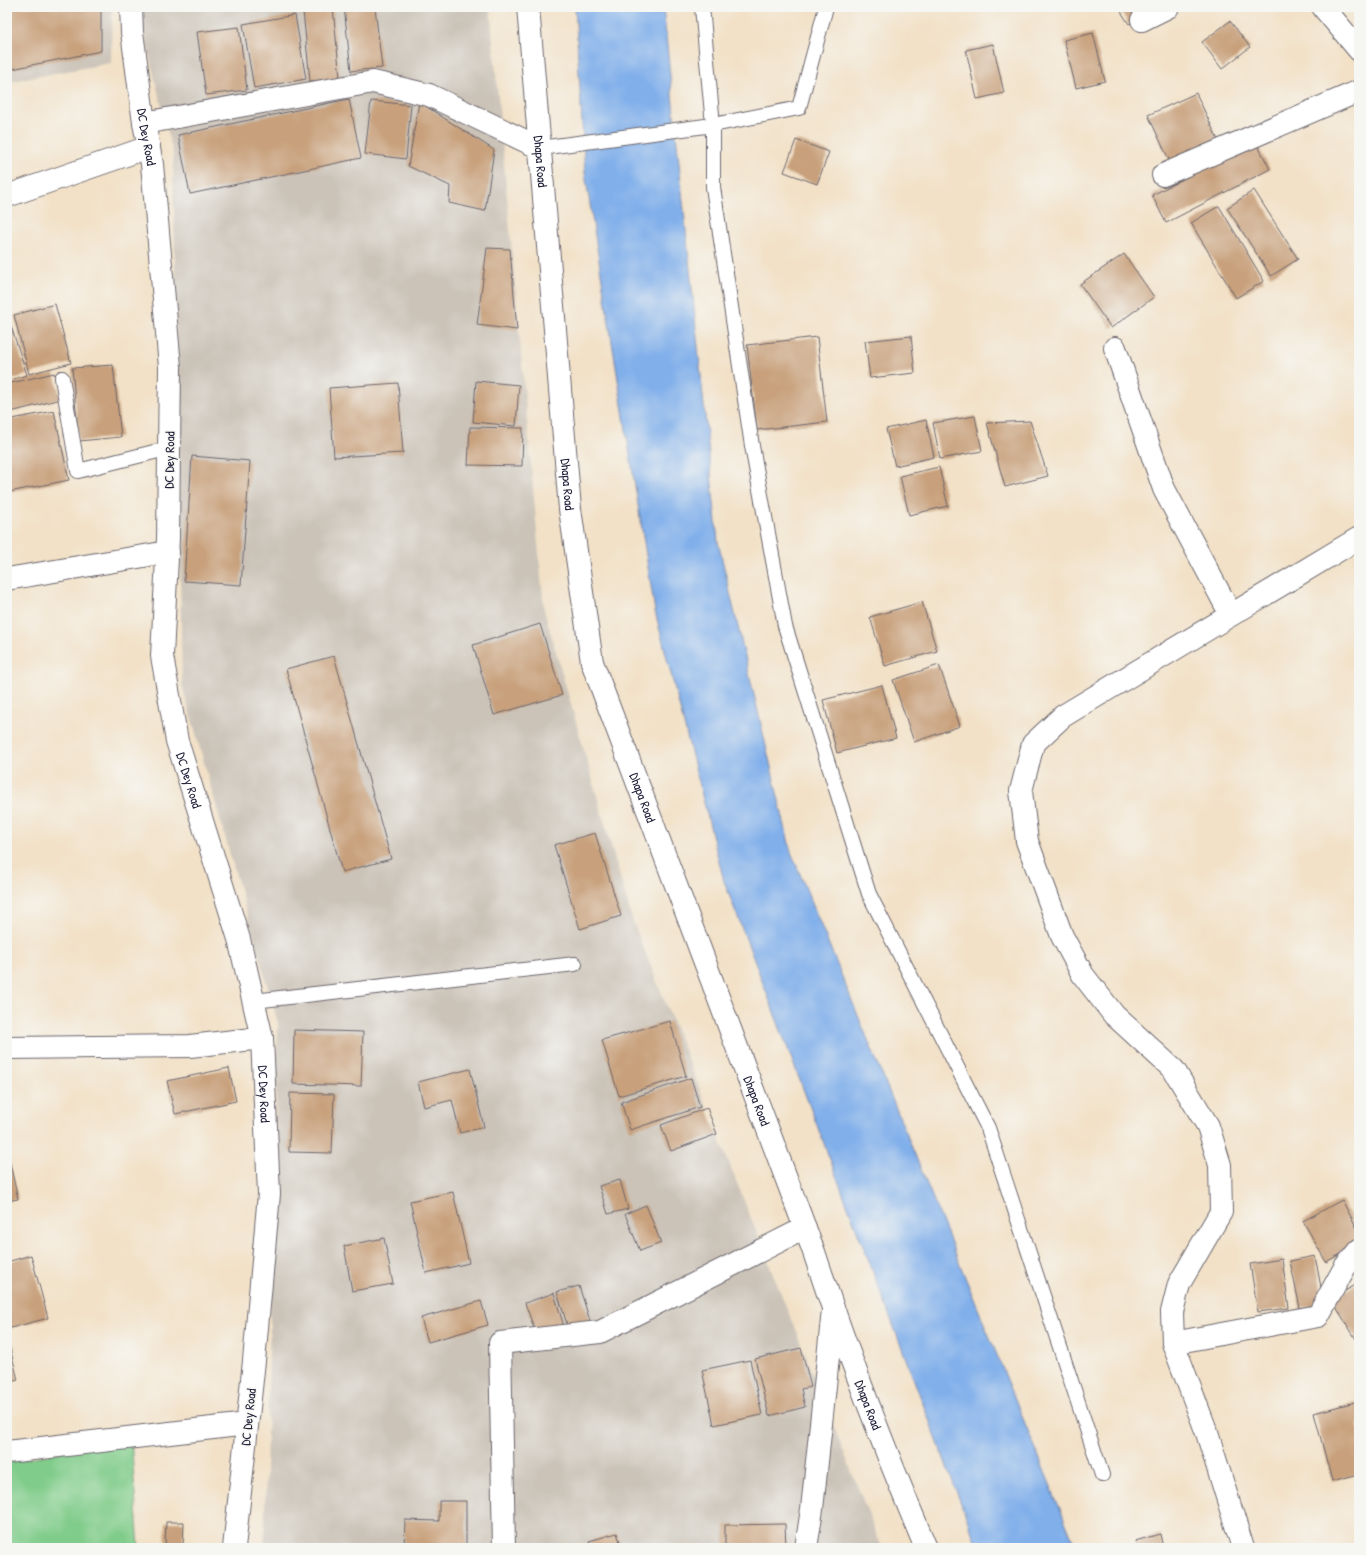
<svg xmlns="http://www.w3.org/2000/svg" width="1366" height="1555" viewBox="0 0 1366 1555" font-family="'Patrick Hand',sans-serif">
<rect width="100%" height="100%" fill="#f6f6f2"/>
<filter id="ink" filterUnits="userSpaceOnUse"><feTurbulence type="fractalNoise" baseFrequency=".025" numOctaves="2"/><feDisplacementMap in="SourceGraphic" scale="8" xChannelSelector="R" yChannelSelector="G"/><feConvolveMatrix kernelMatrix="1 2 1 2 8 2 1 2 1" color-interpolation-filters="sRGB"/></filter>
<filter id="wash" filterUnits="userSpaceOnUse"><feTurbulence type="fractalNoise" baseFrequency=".012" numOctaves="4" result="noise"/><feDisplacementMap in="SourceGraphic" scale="16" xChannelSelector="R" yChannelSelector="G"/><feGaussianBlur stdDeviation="0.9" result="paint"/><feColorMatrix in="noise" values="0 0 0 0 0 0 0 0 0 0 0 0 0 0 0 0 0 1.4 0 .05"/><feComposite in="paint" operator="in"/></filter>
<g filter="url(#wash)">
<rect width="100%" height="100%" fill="#f2e1c7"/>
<path fill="#cbc3b8" d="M7,7h105l-1,56 -104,19z
M140,7h350l54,603 88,309 250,629h-618l14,-525 -96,-338 -9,-532 -33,-135z"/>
<path fill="#80cc8a" stroke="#517762" d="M131,1439l8,109h-132v-86z"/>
<path fill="#80afea" stroke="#516892" d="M575,7h88l55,535 73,310 285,696h-98l-254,-667 -69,-270 -70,-438z"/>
<g id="blocks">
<path fill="#c8a07b" d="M7,7h94v44l-94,19z
M344,7h31l7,61 -31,3z
M1118,7h38l-27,17z
M333,8l7,70 -30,3 -7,-70z
M295,15l11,64 -52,9 -11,-64z
M1230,21l20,26 -28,22 -20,-27z
M239,27l8,63 -41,5 -9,-63z
M1093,33l12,48 -29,7 -12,-48z
M993,44l11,49 -27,6 -11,-49z
M1196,93l22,47 -48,22 -22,-47z
M349,99l12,59 -171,36 -12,-59z
M371,101l40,4 -5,54 -41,-5z
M419,102l75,48 -9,61 -36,-8 1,-17 -42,-20z
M796,140l33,12 -12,32 -33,-12z
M1256,142l14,27 -104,54 -14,-28z
M1254,190l44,69 -27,17 -44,-68z
M1219,206l45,75 -28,17 -45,-75z
M487,248l23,1 7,81 -40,-5z
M1124,254l30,43 -43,31 -31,-44z
M55,304l16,59 -42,11 -15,-59z
M7,314l20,61 -20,6z
M911,336l4,37 -45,5 -5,-37z
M817,337l10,85 -70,8 -10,-85z
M113,365l8,72 -42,4 -7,-73z
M54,373l7,26 -54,14v-29z
M476,381l43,4 -3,41 -43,-4z
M398,383l5,70 -69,4 -5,-69z
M54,411l15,69 -60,12 -2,-8v-64z
M975,416l7,35 -42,8 -7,-36z
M926,420l8,37 -39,9 -9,-37z
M1030,421l18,55 -43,11 -18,-64z
M470,427l53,1 -1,38 -54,-1z
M192,456l58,5 -9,124 -57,-4z
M939,467l9,39 -39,9 -9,-39z
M922,602l15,49 -52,15 -15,-49z
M540,624l22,71 -68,20 -21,-70z
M334,656l57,203 -49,13 -56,-203z
M939,665l21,61 -46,16 -21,-62z
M882,685l14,53 -59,15 -14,-53z
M595,833l26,83 -41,13 -26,-84z
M670,1021l16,55 -67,20 -17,-56z
M294,1030l69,2 -2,54 -68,-2z
M229,1068l7,33 -61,13 -8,-33z
M470,1069l14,58 -24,6 -8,-33 -28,7 -6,-25z
M691,1078l9,29 -70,23 -9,-28z
M290,1093l44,1 -2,59 -43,-1z
M707,1108l10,26 -46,17 -10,-26z
M7,1150l11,49 -11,2z
M620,1180l8,29 -20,5 -9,-28z
M453,1192l16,71 -43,10 -16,-72z
M1342,1200l17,32v12l-33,18 -23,-41z
M646,1205l15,38 -21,8 -15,-37z
M384,1238l9,46 -41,7 -8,-45z
M31,1255l17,63 -41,11v-67z
M1315,1256l9,47 -24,5 -10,-47z
M1282,1259l7,49 -31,4 -8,-48z
M1359,1283v61l-28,-45z
M579,1286l12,38 -22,7 -12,-39z
M554,1293l11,37 -27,9 -13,-36z
M481,1301l7,24 -60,17 -7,-24z
M7,1344h2l9,36 -11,3z
M801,1348l10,39 -10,2 4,18 -36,9 -14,-57z
M750,1360l12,55 -48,10 -12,-55z
M1359,1401v73l-27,7 -18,-68z
M439,1501h27v47h-62l1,-28 34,1z
M166,1522h18l-1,26h-18z
M785,1524l1,24h-61v-23z
M617,1533l5,15h-31l-2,-7z
M1160,1534l3,14h-26l-2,-7z"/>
</g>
</g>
<g filter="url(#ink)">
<use href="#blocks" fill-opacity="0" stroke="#6b656c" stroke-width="1"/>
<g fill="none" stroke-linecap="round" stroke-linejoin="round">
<defs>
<path id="service" d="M702,7l11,118v62l39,259 33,180 84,268 119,234 114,347
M540,148l173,-23 86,-17 27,-101
M62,378l16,93 92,-23
M254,1001l321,-37"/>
<path id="minor" d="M1142,20l26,-13
M1163,175l196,-84
M7,196l142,-49
M1115,348l49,141 67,126
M7,579l161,-27
M7,1048l183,-2 72,-8
M1173,1343l145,-27 27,-49 14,-17
M7,1452l240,-28
M504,1548l-4,-205 100,-11 205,-104
M806,1548l6,-39 21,-199
M1243,1548l-36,-115 -34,-90 -1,-31 7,-28 42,-72 -1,-47 -12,-39 -34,-56 -60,-55 -31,-40 -21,-39 -35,-95 -6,-50 12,-47 30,-28 296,-178"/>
<g id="tertiary">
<path id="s1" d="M131,7l1,25 12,91 8,41 18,203 -2,171 -6,118 15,85 62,198 23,99 7,156 -15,167 -20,187"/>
<path id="s2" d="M528,7l42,502 22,153 222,590c33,100 71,199 112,296"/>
<path d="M1323,7l36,43"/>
<path d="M144,123l229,-41 56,13 111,53"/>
</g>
</defs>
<use href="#service" stroke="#6b656c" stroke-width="16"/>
<use href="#minor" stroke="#6b656c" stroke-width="24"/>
<use href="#tertiary" stroke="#6b656c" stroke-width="24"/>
<use href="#service" stroke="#fff" stroke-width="14"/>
<use href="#minor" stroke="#fff" stroke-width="22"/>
<use href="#tertiary" stroke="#fff" stroke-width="22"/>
</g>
</g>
<g text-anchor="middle" stroke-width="3" stroke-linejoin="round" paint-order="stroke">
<g font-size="13" fill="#22223b" stroke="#f6f6f2">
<text dy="5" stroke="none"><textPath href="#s1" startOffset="131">DC Dey Road</textPath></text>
<text dy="5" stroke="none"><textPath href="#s2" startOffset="155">Dhapa Road</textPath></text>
<text transform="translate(169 460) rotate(-89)" y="5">DC Dey Road</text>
<text dy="5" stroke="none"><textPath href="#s2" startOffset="479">Dhapa Road</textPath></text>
<text dy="5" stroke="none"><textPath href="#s1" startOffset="779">DC Dey Road</textPath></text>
<text dy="5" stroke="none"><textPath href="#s2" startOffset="803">Dhapa Road</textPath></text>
<text dy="5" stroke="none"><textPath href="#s1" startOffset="1103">DC Dey Road</textPath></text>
<text dy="5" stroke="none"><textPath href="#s2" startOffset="1127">Dhapa Road</textPath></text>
<text dy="5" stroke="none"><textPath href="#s2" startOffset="1451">Dhapa Road</textPath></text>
<text transform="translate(248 1417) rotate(-84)" y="5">DC Dey Road</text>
</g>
</g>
<rect width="1366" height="1555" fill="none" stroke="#f6f6f2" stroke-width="24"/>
</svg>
